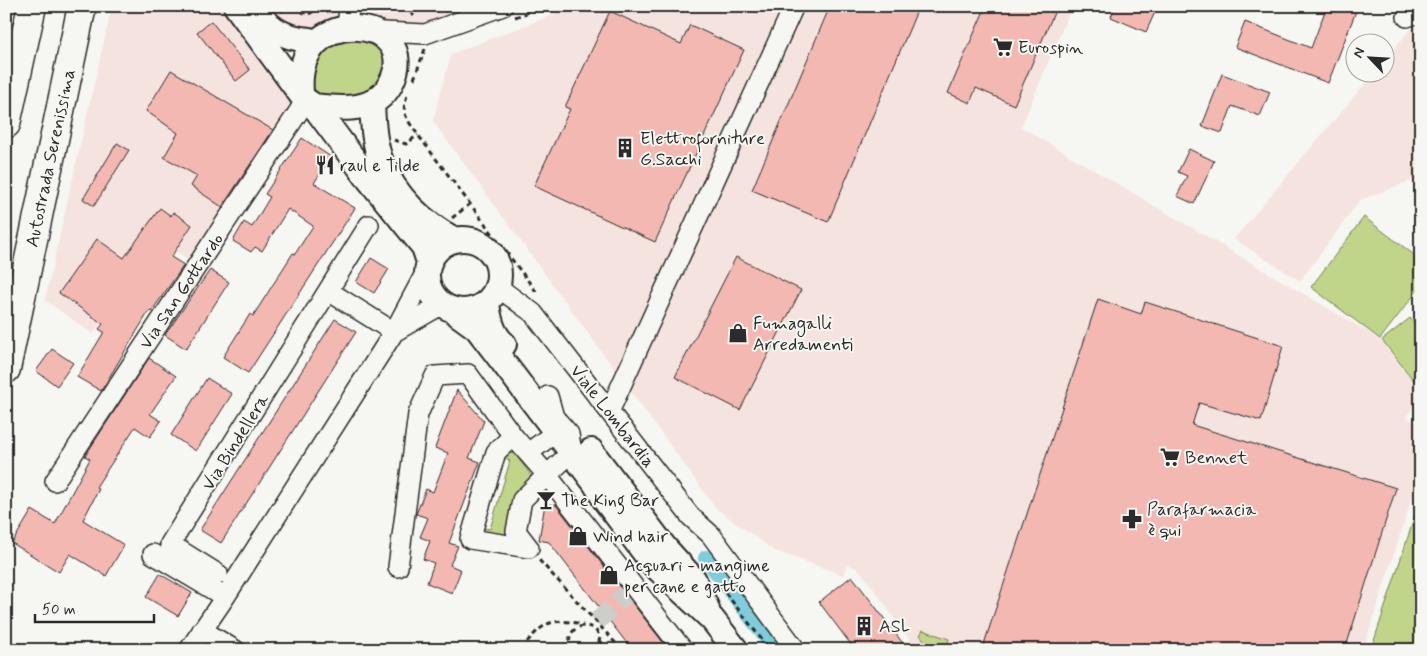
<svg xmlns="http://www.w3.org/2000/svg" width="1427" height="656" viewBox="0 0 1427 656" font-family="Mynerve,sans-serif">
<rect width="100%" height="100%" fill="#f6f6f2"/>
<filter id="ink" filterUnits="userSpaceOnUse"><feTurbulence type="fractalNoise" baseFrequency=".02" numOctaves="2"/><feDisplacementMap in="SourceGraphic" scale="10" xChannelSelector="R" yChannelSelector="G"/><feConvolveMatrix kernelMatrix="1 2 1 2 8 2 1 2 1" color-interpolation-filters="sRGB"/></filter>
<g filter="url(#ink)">
<path fill="#f5e3df" d="M112,6h124l63,89 -107,167 -34,-23 -65,95 -48,-34z
M255,6h242l-71,25 -41,-1 -40,-14h-7l-19,10 -11,12z
M576,6h496l-51,121 359,212 41,53v4l-15,21 15,8v45l-58,180h-446l-57,-80 -13,-6 -4,11 -70,-25 -57,-42 -283,-387 18,-67z
M1421,23v154l-61,23 -60,81 -66,-42 140,-166 10,-1 1,-12 28,-34z"/>
<path fill="#c0d48a" stroke="#76805a" d="M326,38l51,2 11,20c-3,8 -5,19 -10,25 -10,10 -22,13 -35,12 -6,0 -14,1 -20,-1 -23,-9 -5,-45 3,-58z
M1364,217l57,43v26l-41,53 -69,-52z
M1410,318l11,14v58l-39,-50z
M508,453l7,1 18,24 -28,61 -24,-2 -3,-10 12,2 20,-68 -10,-4z
M1421,497v153h-50z
M923,630l26,9 -3,11h-14l-12,-15z"/>
<g fill="none" stroke-linecap="round" stroke-linejoin="round">
<path stroke="#7fcddc" stroke-width="16" d="M706,558l70,92"/>
</g>
<path fill="#f4b8b2" stroke="#2b2b2b" d="M830,6h89l-91,216 -76,-32z
M986,6h71l-43,99 -38,-17 -6,15 -22,-10z
M1115,6h25l15,6 -9,20 -35,-15z
M1327,6h31l-30,77 -93,-36 10,-25 66,26z
M610,11l71,33 9,-19 54,25 -89,192 -121,-56 36,-77 -5,-2z
M211,21l39,49 -14,11 -39,-49z
M171,70l102,60 -51,77 -31,-21 6,-10 -33,-19 14,-24 -32,-22z
M1222,74l48,18 -10,24 -28,-10 -10,27 -20,-7z
M302,138l29,19 -17,26 41,25 -107,165 -25,-16 27,-43 3,2 40,-63 2,1 18,-28 -25,-17 -26,42 -7,-4 -4,5 -18,-11 11,-19 8,5 18,-30 -5,-3z
M117,143l12,7 -35,56 -11,-7z
M1189,149l25,12 -20,43 -17,-8 10,-20 -9,-4z
M160,208l11,8 2,-4 19,13 -21,32 13,8 -33,47 -2,-1 -48,80 -24,-14 27,-45 -5,-3 4,-5 -44,-31 38,-54 27,19z
M736,257l65,33 -61,120 -65,-33z
M371,258l18,11 -15,24 -18,-11z
M210,270l19,12 -43,67 -21,-14z
M1098,299l43,15 4,-12 138,44 -22,75 -62,-18 -7,22 204,63 -51,162h-363z
M335,319l21,13 -135,211 -21,-13z
M52,349l21,14 -16,23 -21,-15z
M149,358l27,18 -26,38 11,7 -11,16 -15,-10 -39,60 3,2 -16,31 41,25 -18,31 -36,-22 -11,18 -47,-29 20,-33 23,14 35,-65 -5,-3z
M207,378l25,16 -36,57 -25,-16z
M457,390l27,31 -15,37 11,4 -31,81 9,3 -8,19 11,5 -9,23 -25,-10 7,-20 -11,-4 7,-18 -10,-4 8,-19 -12,-4 10,-25 7,3 15,-39 -13,-5z
M545,504l11,1 113,145h-37l-83,-108 -10,-2z
M160,574l32,19 -14,23 -32,-19z
M852,576l56,74h-53l-36,-48z"/>
<g fill="none" stroke-linecap="round" stroke-linejoin="round">
<path stroke="#cdcdca" stroke-width="19" stroke-dasharray="19 9" stroke-linecap="butt" d="M596,622l37,-34"/>
<defs>
<path id="minor" d="M1407,17l14,-5
M348,18l1,-12
M384,32l41,2 78,-28
M499,282l4,9 30,22 158,204 20,18 85,115
M330,292l64,40
M394,332l47,-27
M610,410l184,-404
M513,436l-17,16 -26,87 59,9 -13,-17 6,-31 25,-25 136,175
M528,453l28,-21
M55,481l244,-370 6,-11
M153,554l72,43
M398,567l20,-153 17,-38 33,-2 45,62 34,39 25,-23 -3,-18 -15,-17 -6,-21
M218,574l-48,-30 199,-319
M202,630l33,20
M189,650l36,-53 169,-265 33,-62"/>
<path id="major" d="M236,6l69,94 9,6 53,71 57,70 5,15
M252,8c20,21 28,29 57,32
M301,92c-8,-92 124,-76 90,-9 -15,30 -49,26 -77,23
M372,104c1,20 2,41 10,60 13,33 42,60 73,76
M427 275a36 36 0 1 1 72 0a36 36 0 1 1-72 0Z
M487,304c2,14 5,30 17,40
M455,312l22,16 118,155 10,17 49,65 58,54 24,31
M591,451l74,97 29,32 13,29"/>
<path id="highway" d="M6,124l26,-118
M6,369l76,-363"/>
</defs>
<use href="#minor" stroke="#2b2b2b" stroke-width="22"/>
<use href="#major" stroke="#2b2b2b" stroke-width="28"/>
<use href="#highway" stroke="#2b2b2b" stroke-width="31"/>
<path stroke="#2b2b2b" stroke-width="3" stroke-dasharray="5 4" stroke-linecap="butt" d="M294,6l13,9 16,-9
M404,6l10,10
M409,8l10,-2
M281,11l8,-5
M515,17l32,-11
M414,79l11,-30
M407,96c-7,18 1,24 11,39l120,159
M394,140l12,4 12,-9
M452,218l18,-14
M539,560l83,90
M720,586l50,64
M601,641l3,9
M527,642c20,-23 27,-23 56,-18
M572,650c-11,-21 18,-35 28,-13l-3,13"/>
<use href="#minor" stroke="#f6f6f2" stroke-width="19"/>
<use href="#major" stroke="#f6f6f2" stroke-width="24"/>
<use href="#highway" stroke="#f6f6f2" stroke-width="28"/>
</g>
</g>
<defs>
<symbol id="supermarket-bare" viewBox="-9 -9 18 18"><path d="M-6-5.5h2.5l.6 2H6L4.5 2H-2.5L-4.4-4H-6ZM-1.5 3.2a1.3 1.3 0 1 0 .1 0ZM3 3.2a1.3 1.3 0 1 0 .1 0Z" fill="#2b2b2b" stroke="#f6f6f2" stroke-width="2.5" paint-order="stroke"/></symbol>
<symbol id="building-bare" viewBox="-9 -9 18 18"><path d="M-4-6H4V6H1V3H-1V6H-4ZM-2.5-4.3h1.7v1.8h-1.7ZM.8-4.3h1.7v1.8H.8ZM-2.5-1h1.7V.8h-1.7ZM.8-1h1.7V.8H.8Z" fill="#2b2b2b" stroke="#f6f6f2" stroke-width="2.5" paint-order="stroke"/></symbol>
<symbol id="restaurant-bare" viewBox="-9 -9 18 18"><path d="M-5-6h1v4h1v-4h1v4h1v-4h1v5L-1.5 .5V6h-2V.5L-5-1ZM5-6V6H3V1.5H1.5Q1.5-4 5-6Z" fill="#2b2b2b" stroke="#f6f6f2" stroke-width="2.5" paint-order="stroke"/></symbol>
<symbol id="shop-bare" viewBox="-9 -9 18 18"><path d="M-5-2.5h2.3a2.7 3.5 0 0 1 5.4 0H5L5.5 6h-11ZM-1.5-2.5h3a1.5 2.3 0 0 0-3 0Z" fill="#2b2b2b" stroke="#f6f6f2" stroke-width="2.5" paint-order="stroke"/></symbol>
<symbol id="bar-bare" viewBox="-9 -9 18 18"><path d="M-6-5H6L.8 .8V4.5H3.5V6h-7V4.5H-.8V.8Z" fill="#2b2b2b" stroke="#f6f6f2" stroke-width="2.5" paint-order="stroke"/></symbol>
<symbol id="pharmacy-bare" viewBox="-9 -9 18 18"><path d="M-2-6h4v4h4v4h-4v4h-4v-4h-4v-4h4Z" fill="#2b2b2b" stroke="#f6f6f2" stroke-width="2.5" paint-order="stroke"/></symbol>
</defs>
<g fill-rule="evenodd">
<use href="#supermarket-bare" x="989" y="33" width="28" height="28"/>
<use href="#building-bare" x="611" y="134" width="28" height="28"/>
<use href="#restaurant-bare" x="311" y="151" width="28" height="28"/>
<use href="#shop-bare" x="724" y="319" width="28" height="28"/>
<use href="#supermarket-bare" x="1156" y="443" width="28" height="28"/>
<use href="#bar-bare" x="532" y="486" width="28" height="28"/>
<use href="#pharmacy-bare" x="1118" y="505" width="28" height="28"/>
<use href="#shop-bare" x="564" y="522" width="28" height="28"/>
<use href="#shop-bare" x="595" y="561" width="28" height="28"/>
<use href="#building-bare" x="850" y="612" width="28" height="28"/>
</g>
<g text-anchor="middle" stroke-width="4" stroke-linejoin="round" paint-order="stroke">
<g font-size="18" fill="#2b2b2b" stroke="#f6f6f2" text-anchor="start">
<text x="1018" y="53">Eurospin</text>
<text x="640" y="144">Elettroforniture<tspan x="640" dy="21">G.Sacchi</tspan></text>
<text x="340" y="171">raul e Tilde</text>
<text x="753" y="329">Fumagalli<tspan x="753" dy="21">Arredamenti</tspan></text>
<text x="1185" y="463">Bennet</text>
<text x="561" y="506">The King Bar</text>
<text x="1147" y="515">Parafarmacia<tspan x="1147" dy="21">è qui</tspan></text>
<text x="593" y="542">Wind hair</text>
<text x="624" y="571">Acquari - mangime<tspan x="624" dy="21">per cane e gatto</tspan></text>
<text x="879" y="632">ASL</text>
</g>
<g font-size="18" fill="#2b2b2b" stroke="#f6f6f2">
<text transform="translate(50 158) rotate(-78)" y="6">Autostrada Serenissima</text>
<text transform="translate(181 291) rotate(-56)" y="6">Via San Gottardo</text>
<text transform="translate(613 416) rotate(52)" y="6">Viale Lombardia</text>
<text transform="translate(235 442) rotate(-58)" y="6">Via Bindellera</text>
</g>
</g>
<rect width="1427" height="656" fill="none" stroke="#f6f6f2" stroke-width="25"/>
<rect x="12" y="12" width="1402" height="631" fill="none" stroke="#2b2b2b" stroke-width="2" filter="url(#ink)"/>
<g transform="translate(1370 58) rotate(295)"><circle r="24" fill="#f6f6f2" stroke="#a5a5a2"/>
<path d="M0-4L9 19L0 12L-9 19Z" fill="#2b2b2b"/>
<text y="-8" font-size="14" font-weight="bold" text-anchor="middle" fill="#2b2b2b">N</text>
</g>
<path d="M35 614v8h119v-8" fill="none" stroke="#2b2b2b" stroke-width="2.5"/>
<text x="42" y="614" font-size="15" fill="#2b2b2b" stroke="#f6f6f2" stroke-width="4" paint-order="stroke">50 m</text>
</svg>
